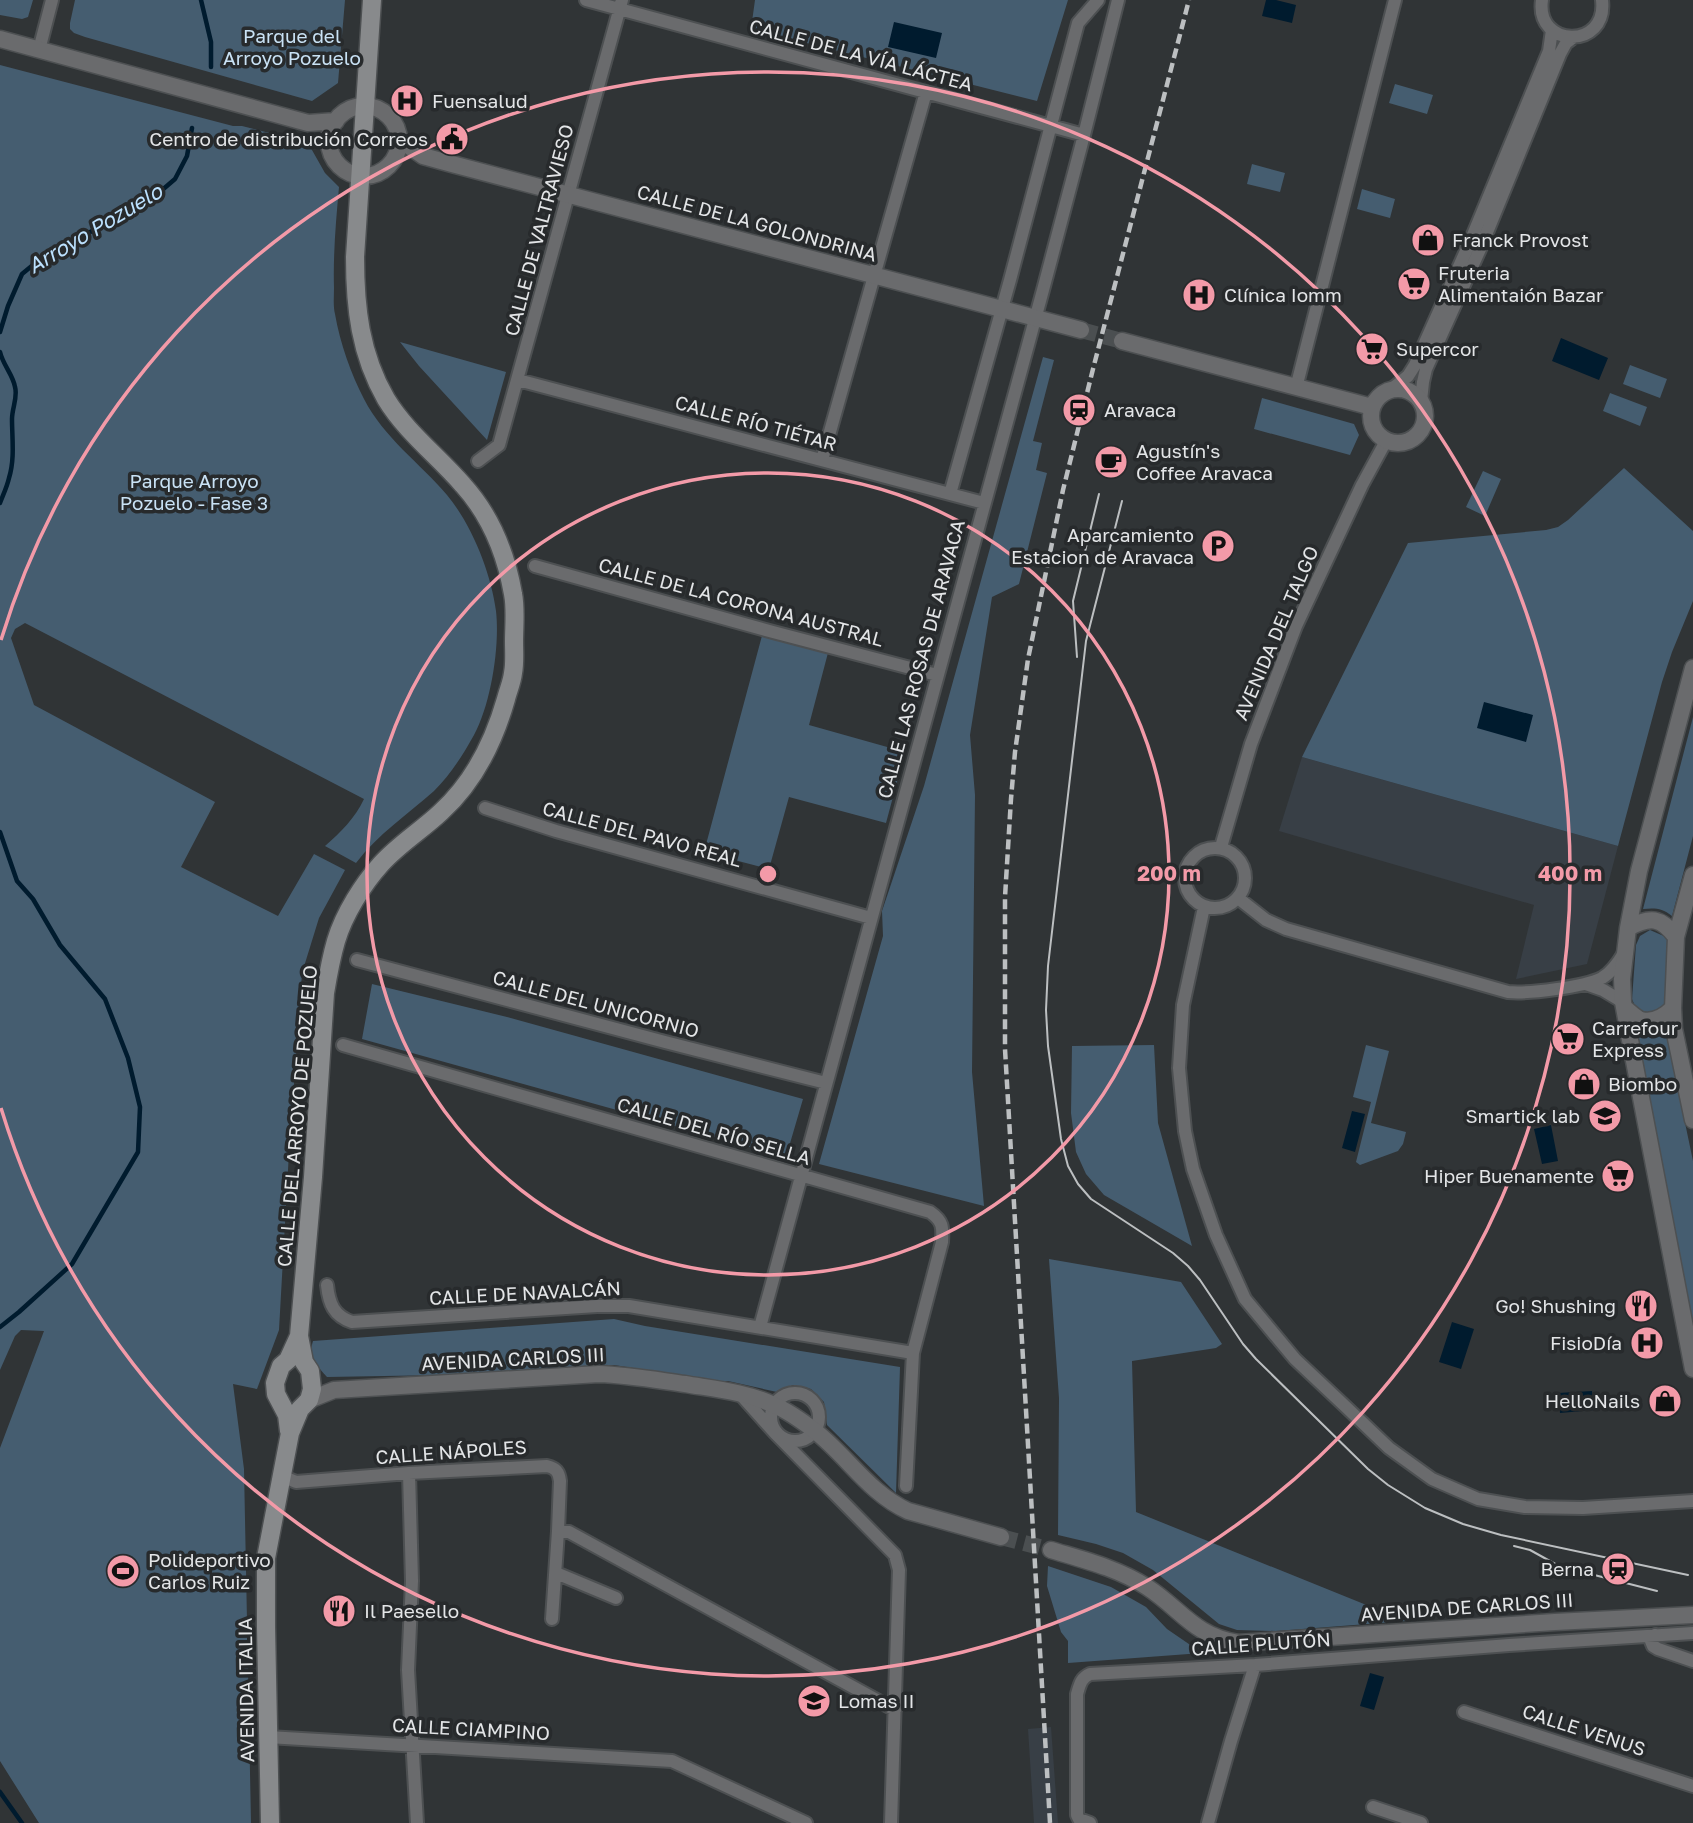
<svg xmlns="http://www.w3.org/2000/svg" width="1693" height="1823" viewBox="0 0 1693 1823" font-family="'Golos Text',sans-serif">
<rect width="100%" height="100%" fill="#303436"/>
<path fill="#383f46" d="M1302,757l316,89 -31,118 -71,15 18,-74 -255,-74z
M1051,1727l7,96h-24l-6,-94z"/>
<path fill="#455d70" d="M0,0h33l-5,17 -6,2 -22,-4z
M75,0h270l-7,83 -26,18 -227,-64 -11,-4 -4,-4v-6z
M755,0h313l-31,101 -286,-72z
M0,65l233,61h9l66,17 17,30 14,14c-3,34 -6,67 -5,101 0,8 -1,18 1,26 5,29 16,60 29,85 20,39 56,64 83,96 25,30 44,78 49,116 4,35 -5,93 -22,124 -11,20 -24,40 -40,56 -27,24 -56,43 -78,72l-31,-17c16,-14 30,-28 39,-47l-339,-176 -10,6 -4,9 23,67 181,97 -34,65 97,49 36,-62 31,16 -26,48 -17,55 -13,179 -10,178 -22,59 -24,-5 11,85 7,354h-212l-39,-62v-313l44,-117 -23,-1 -6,6 -15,34z
M1395,84l38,11 -6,19 -38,-11z
M1252,164l33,9 -5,19 -33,-8z
M1362,189l33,10 -5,19 -33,-9z
M400,342l106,30 -19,68 -68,-74z
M1043,357l11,3 -21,81 9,2 -6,27 11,3 -28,111 -27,13 -22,138 5,60 -3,277 12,134 -165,-42 64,-228 -1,-25 42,-125z
M1630,365l37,14 -7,19 -37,-14z
M1610,393l37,14 -7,19 -37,-15z
M1262,398l92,26 5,11 -9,20 -96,-26z
M1624,468l69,63v70l-21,51 -10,30 -44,164 -316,-89 106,-214 138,-13 12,-3 10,-7z
M1483,471l18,8 -16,37 -19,-9z
M763,632l66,17 -20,76 96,27 -19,71 -97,-26 -20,72 -65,-17z
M1693,717v119l-21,80c-10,-8 -17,-8 -29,-7z
M1650,930l16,7 3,7c0,11 0,51 -3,58 -4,8 -11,13 -19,12 -9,-2 -12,-7 -15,-15l4,-54 4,-9z
M372,984l135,33 296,82 -17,58 -424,-118z
M1666,1032l27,129v163l-59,-288h16z
M1154,1045l4,78 34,123 -88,-51 -18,-21 -10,-22 -5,-39 1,-67z
M1366,1045l23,6 -18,72 35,9 -3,12 -5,7 -38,14 -4,-3 15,-60 -18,-5z
M1049,1259l132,23 41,62 -6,4 -84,13 4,151 270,109 -130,10 -39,-1 -18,-6 -66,-54 -30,-17 -27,-9 -38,-9 1,-137z
M614,1319l31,7 255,41 -4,126 -69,-68 -3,-23 -13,-13 -18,-4 -16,7 -49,-11h-11l-103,-16 -115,9 -172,3c-10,-11 -19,-21 -14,-36z
M1048,1566l63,21 35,20 21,22 35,24 -134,10v-22l-7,-9 -14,-46z"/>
<path fill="#001b2e" d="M1266,0h10l20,5 -4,18 -30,-7z
M894,22l48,11 -6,25 -48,-11z
M1561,338l47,20 -9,22 -47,-19z
M1484,702l49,13 -7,27 -49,-14z
M1352,1111l13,3 -10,38 -13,-4z
M1551,1125l7,36 -16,3 -8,-35z
M1452,1322l22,7 -13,40 -22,-7z
M1592,1391l2,19 -34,3 -2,-20z
M1370,1673l14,4 -10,33 -14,-4z"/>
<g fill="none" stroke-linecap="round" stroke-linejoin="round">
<path stroke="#001b2e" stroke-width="4.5" d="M201,0l10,42v25
M0,332l8,-26 14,-32 23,-19 102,-52 28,-24 12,-23 5,-28
M0,352c3,13 13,23 15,35 3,10 -3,21 -3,32 0,19 3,40 -3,59 -2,9 -6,17 -9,25
M0,832l17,49 16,18 27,46 45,54 23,59 12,49 -2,45 -66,112 -53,48 -19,15
M0,1792l22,31"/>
<path stroke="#4b4f51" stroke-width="16" stroke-dasharray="16 8" stroke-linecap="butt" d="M1081,330l41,11
M1001,1537l50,13"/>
<defs>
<path id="minor" d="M586,0l498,135
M1542,0c-7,48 66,50 60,0
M39,50l13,-50
M518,380l466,123
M1296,388l99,-388
M1392,389l16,-13 7,-11 55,-123 79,-191 3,-21
M1421,401l2,-19 3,-13 55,-122 79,-193 6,-11 8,-6
M822,460l104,-368
M478,461l21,-16 123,-445
M950,494l60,-214 68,-257 20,-23
M535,566l238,66 164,43
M485,808l71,23 315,87
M1221,847l30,-103 45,-118 66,-141 24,-44
M1185 878a30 30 0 1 1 60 0a30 30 0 1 1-60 0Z
M1238,898l28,22 20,9 222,63c20,2 76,-5 94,-14 10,-6 16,-15 22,-25
M1204,907l-21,98 -4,63 6,63 8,38 23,66 29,64 50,60 51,48 43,41 43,31 46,20 47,8 58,1 110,-7
M357,960l308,82 161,41
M1586,984l17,6 20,12
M343,1045l587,167c13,9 13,15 12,30l-29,111 -7,133
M327,1285c2,19 7,31 25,37l245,-16h32l284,47
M760,1327l283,-1037 41,-155 34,-135
M771 1417a24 24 0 1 1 48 0a24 24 0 1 1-48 0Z
M741,1395l34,38 120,122 4,15 -8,253
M409,1473l3,108 -4,89 9,153
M282,1476l14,6 113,-9 138,-7c9,2 12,6 13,15l-2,50 -6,88
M558,1531l11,1 326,178
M556,1573l60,25
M1655,1635l-4,6 2,5 5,3 35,12
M1464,1712l229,74
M268,1737l404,24 134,62
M1373,1807l48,16
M1090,1823l-11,-4 -2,-4v-121c3,-10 4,-16 13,-20l165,-9 254,-20 184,-12
M1208,1823l23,-82 24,-76"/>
<path id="tertiary" d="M0,39l308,84 28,-2
M329 141a35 35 0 1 1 70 0a35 35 0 1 1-70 0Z
M399,139l24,17 29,8 629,166
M1122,341l250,66
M1371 416a27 27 0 1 1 54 0a27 27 0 1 1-54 0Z
M1693,668l-54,203 -11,57 -6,51 1,23 7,38 63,329
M1693,875l-17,62 -3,71 1,21 19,91
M1628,928c22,-12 33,-11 48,9
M1626,1009c4,3 10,9 15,11 12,3 24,-4 32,-12
M309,1400l25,-10 265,-16c29,1 57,6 86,10 29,5 61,8 89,21 14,6 28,16 41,26 33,26 54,62 93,80l93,26
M1051,1550c33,10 66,18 96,37 34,22 47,49 91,56l317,-21 138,-7"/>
<path id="secondary" d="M289,1431l-2,-16 -11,-21 -1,-11 6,-17 7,-6 11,-24
M270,1823l-4,-196v-69l24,-125 10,-24 9,-9 3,-11 -2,-18 -6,-9 -5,-26 14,-159 12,-184c3,-18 6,-35 11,-52 8,-27 27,-57 45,-77 18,-20 41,-34 60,-52 33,-30 53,-71 65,-113 2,-8 6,-17 7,-26 2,-10 1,-21 1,-31 0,-16 2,-33 -1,-48 -7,-40 -22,-78 -50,-109 -25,-29 -57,-53 -77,-86 -26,-45 -31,-92 -31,-142l17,-257"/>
</defs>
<use href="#minor" stroke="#4d5052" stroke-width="16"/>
<use href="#tertiary" stroke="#4d5052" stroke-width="19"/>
<use href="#secondary" stroke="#4d5052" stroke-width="21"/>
<use href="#minor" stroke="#6a6b6d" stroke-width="12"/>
<use href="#tertiary" stroke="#6a6b6d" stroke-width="16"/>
<use href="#secondary" stroke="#888a8c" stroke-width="18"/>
<path stroke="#bcbfc1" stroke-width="2" d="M1122,501l-36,140 -38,325 -2,44 2,36 13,93 7,27 10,18 13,15 82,54 15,13 12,14 43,64 13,15 112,110 20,16 37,23 38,16 38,11 187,40
M1077,657l-4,-56 26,-107
M1514,1546l16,4 29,16 98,25"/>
<path stroke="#bcbfc1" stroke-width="4.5" stroke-dasharray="10 5" stroke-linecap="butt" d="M1050,1823l-45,-774v-152l6,-98 4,-47 13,-93 35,-169 30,-121 96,-369"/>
</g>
<g fill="none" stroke="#f39aa8" stroke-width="3.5">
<circle cx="768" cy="874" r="401"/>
<path d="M1 640A802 802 0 1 1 1 1108"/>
</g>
<defs>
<symbol id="hospital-disc" viewBox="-11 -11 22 22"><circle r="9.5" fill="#f39aa8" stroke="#272a2c"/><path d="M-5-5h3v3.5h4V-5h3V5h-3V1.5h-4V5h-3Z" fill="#111"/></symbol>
<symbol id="civic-disc" viewBox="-11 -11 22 22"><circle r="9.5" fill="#f39aa8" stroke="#272a2c"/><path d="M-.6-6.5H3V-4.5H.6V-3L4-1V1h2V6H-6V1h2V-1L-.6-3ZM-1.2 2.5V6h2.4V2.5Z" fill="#111"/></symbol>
<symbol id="shop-disc" viewBox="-11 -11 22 22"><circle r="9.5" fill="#f39aa8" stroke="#272a2c"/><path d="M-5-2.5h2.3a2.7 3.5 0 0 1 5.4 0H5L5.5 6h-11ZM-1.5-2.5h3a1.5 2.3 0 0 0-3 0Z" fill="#111"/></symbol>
<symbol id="supermarket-disc" viewBox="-11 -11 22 22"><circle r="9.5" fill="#f39aa8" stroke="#272a2c"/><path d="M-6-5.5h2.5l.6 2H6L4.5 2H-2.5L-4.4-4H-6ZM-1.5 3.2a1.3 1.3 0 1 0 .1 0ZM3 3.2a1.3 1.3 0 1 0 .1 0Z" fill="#111"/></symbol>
<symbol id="station-disc" viewBox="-11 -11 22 22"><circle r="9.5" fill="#f39aa8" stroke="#272a2c"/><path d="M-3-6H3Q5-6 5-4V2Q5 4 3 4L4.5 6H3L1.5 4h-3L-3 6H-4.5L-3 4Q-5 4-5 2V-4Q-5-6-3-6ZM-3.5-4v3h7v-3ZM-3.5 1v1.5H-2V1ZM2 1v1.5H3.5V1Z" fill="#111"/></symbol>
<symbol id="cafe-disc" viewBox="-11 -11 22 22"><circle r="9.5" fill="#f39aa8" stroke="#272a2c"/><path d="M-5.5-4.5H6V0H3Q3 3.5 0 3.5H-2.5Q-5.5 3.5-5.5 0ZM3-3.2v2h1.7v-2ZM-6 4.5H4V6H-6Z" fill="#111"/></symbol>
<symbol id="parking-disc" viewBox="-11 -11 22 22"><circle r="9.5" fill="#f39aa8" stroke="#272a2c"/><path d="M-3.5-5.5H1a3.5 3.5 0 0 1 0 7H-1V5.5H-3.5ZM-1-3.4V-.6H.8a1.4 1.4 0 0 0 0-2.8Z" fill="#111"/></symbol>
<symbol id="school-disc" viewBox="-11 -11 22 22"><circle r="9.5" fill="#f39aa8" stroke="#272a2c"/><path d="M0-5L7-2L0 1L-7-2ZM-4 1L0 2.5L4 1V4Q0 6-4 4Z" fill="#111"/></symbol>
<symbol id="restaurant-disc" viewBox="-11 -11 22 22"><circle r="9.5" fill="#f39aa8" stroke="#272a2c"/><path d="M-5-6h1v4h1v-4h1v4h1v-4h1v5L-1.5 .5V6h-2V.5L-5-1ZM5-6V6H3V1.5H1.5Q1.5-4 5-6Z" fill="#111"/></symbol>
<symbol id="stadium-disc" viewBox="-11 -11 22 22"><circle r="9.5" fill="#f39aa8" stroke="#272a2c"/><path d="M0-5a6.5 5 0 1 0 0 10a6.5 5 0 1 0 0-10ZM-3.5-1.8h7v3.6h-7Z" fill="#111"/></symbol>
</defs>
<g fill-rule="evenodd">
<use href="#hospital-disc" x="388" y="82" width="38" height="38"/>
<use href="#civic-disc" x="433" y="120" width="38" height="38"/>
<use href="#shop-disc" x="1409" y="221" width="38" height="38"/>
<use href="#supermarket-disc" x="1395" y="265" width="38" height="38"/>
<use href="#hospital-disc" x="1180" y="276" width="38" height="38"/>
<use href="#supermarket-disc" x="1353" y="330" width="38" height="38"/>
<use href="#station-disc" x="1060" y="391" width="38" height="38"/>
<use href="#cafe-disc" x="1092" y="443" width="38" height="38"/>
<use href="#parking-disc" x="1199" y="527" width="38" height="38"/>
<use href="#supermarket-disc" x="1549" y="1020" width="38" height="38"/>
<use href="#shop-disc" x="1565" y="1065" width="38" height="38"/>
<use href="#school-disc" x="1586" y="1097" width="38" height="38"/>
<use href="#supermarket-disc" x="1599" y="1157" width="38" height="38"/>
<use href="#restaurant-disc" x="1622" y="1287" width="38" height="38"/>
<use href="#hospital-disc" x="1628" y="1324" width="38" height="38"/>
<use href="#shop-disc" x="1646" y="1382" width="38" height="38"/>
<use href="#station-disc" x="1599" y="1550" width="38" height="38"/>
<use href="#stadium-disc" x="104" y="1552" width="38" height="38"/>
<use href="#restaurant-disc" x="320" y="1592" width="38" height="38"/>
<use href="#school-disc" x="795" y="1682" width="38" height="38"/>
</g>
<g text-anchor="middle" stroke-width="7" stroke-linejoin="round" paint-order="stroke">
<g font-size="19" fill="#c9e2f5" stroke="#272a2c">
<text x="292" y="43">Parque del<tspan x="292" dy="22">Arroyo Pozuelo</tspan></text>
<text x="194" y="488">Parque Arroyo<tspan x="194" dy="22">Pozuelo - Fase 3</tspan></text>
</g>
<g font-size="19" fill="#e3e5e7" stroke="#272a2c">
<text transform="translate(861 55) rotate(15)" y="7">CALLE DE LA VÍA LÁCTEA</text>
<text transform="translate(757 223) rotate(15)" y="7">CALLE DE LA GOLONDRINA</text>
<text transform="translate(539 230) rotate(-75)" y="7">CALLE DE VALTRAVIESO</text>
<text transform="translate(756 423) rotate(15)" y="7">CALLE RÍO TIÉTAR</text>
<text transform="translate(741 602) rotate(15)" y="7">CALLE DE LA CORONA AUSTRAL</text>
<text transform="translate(1276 633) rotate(-67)" y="7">AVENIDA DEL TALGO</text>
<text transform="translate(921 659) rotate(-75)" y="7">CALLE LAS ROSAS DE ARAVACA</text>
<text transform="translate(642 834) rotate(15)" y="7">CALLE DEL PAVO REAL</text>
<text transform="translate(596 1004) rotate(15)" y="7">CALLE DEL UNICORNIO</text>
<text transform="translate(297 1116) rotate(-85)" y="7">CALLE DEL ARROYO DE POZUELO</text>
<text transform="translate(714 1131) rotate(16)" y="7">CALLE DEL RÍO SELLA</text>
<text transform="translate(525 1293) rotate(-3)" y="7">CALLE DE NAVALCÁN</text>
<text transform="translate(513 1359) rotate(-3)" y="7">AVENIDA CARLOS III</text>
<text transform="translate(451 1452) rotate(-4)" y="7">CALLE NÁPOLES</text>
<text transform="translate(1467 1607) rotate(-4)" y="7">AVENIDA DE CARLOS III</text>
<text transform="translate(1261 1644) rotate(-4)" y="7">CALLE PLUTÓN</text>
<text transform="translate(246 1690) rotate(-91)" y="7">AVENIDA ITALIA</text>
<text transform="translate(471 1729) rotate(3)" y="7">CALLE CIAMPINO</text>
<text transform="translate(1584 1730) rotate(18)" y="7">CALLE VENUS</text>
</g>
<g font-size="19" fill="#e3e5e7" stroke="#272a2c" text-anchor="start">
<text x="432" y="108">Fuensalud</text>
<text x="428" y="146" text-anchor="end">Centro de distribución Correos</text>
<text x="1452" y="247">Franck Provost</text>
<text x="1438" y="280">Fruteria<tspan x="1438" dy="22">Alimentaión Bazar</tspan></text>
<text x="1224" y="302">Clínica Iomm</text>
<text x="1396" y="356">Supercor</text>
<text x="1104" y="417">Aravaca</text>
<text x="1136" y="458">Agustín's<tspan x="1136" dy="22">Coffee Aravaca</tspan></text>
<text x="1194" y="542" text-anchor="end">Aparcamiento<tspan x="1194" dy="22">Estacion de Aravaca</tspan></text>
<text x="1592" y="1035">Carrefour<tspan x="1592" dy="22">Express</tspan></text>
<text x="1608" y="1091">Biombo</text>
<text x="1580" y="1123" text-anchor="end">Smartick lab</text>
<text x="1594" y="1183" text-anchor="end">Hiper Buenamente</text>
<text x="1616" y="1313" text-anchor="end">Go! Shushing</text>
<text x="1622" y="1350" text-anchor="end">FisioDía</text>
<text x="1640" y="1408" text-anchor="end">HelloNails</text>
<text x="148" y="1567">Polideportivo<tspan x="148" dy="22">Carlos Ruiz</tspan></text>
<text x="1594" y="1576" text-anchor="end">Berna</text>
<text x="364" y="1618">Il Paesello</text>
<text x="838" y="1708">Lomas II</text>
</g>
<g font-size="21" font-style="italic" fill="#bce1fe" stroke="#272a2c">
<text transform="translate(95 229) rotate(-31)" y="7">Arroyo Pozuelo</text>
</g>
</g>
<circle cx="768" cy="874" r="10" fill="#f39aa8" stroke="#272a2c" stroke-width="3.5"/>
<g font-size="21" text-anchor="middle" font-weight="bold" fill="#f39aa8" stroke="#272a2c" stroke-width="7" stroke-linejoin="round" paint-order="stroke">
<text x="1169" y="881">200 m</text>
<text x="1570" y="881">400 m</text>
</g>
</svg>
